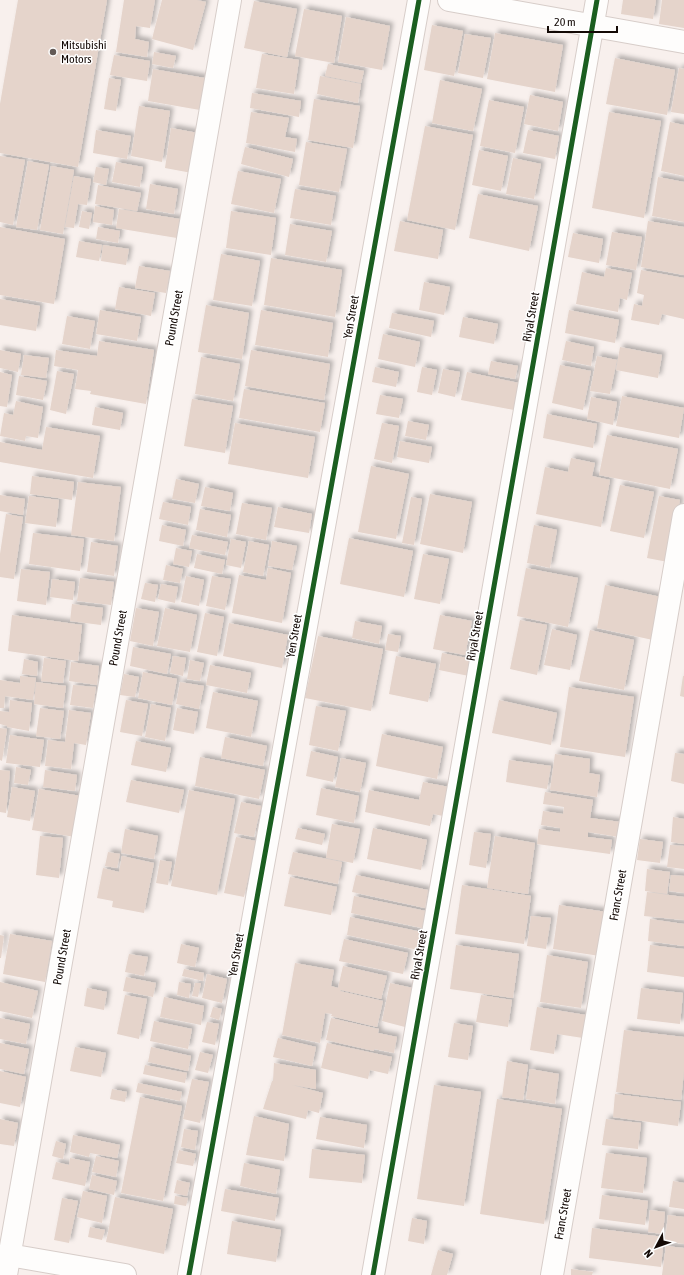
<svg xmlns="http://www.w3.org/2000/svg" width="684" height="1275" viewBox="0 0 684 1275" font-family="'Asap Condensed',sans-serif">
<defs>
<filter id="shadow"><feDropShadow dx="3.5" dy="-3.5" stdDeviation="2" flood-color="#0004"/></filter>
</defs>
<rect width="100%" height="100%" fill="#f8f0ed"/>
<path fill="#e5d4cb" filter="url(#shadow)" d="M18,0h89l-29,167 -78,-14v-49z
M124,0h31l-5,28 -14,-2 -1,13 14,3 -2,15 -31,-5z
M162,0h35l9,2 -13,48 -41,-11z
M623,0h33l-3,19 -32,-5z
M662,0h22v28l-25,-4z
M254,1l43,8 -10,48 -43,-9z
M304,9l38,7 -8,47 -39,-7z
M346,17l44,9 -8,44 -44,-8z
M432,25l31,6 -9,45 -30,-6z
M495,33l68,12 -8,47 -68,-13z
M465,34l26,4 -8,40 -25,-5z
M154,52l22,4 -3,12 -21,-4z
M262,54l37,6 -5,34 -38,-6z
M114,55l36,6 -3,20 -37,-6z
M615,58l60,12 -8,45 -61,-11z
M328,64l36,7 -3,12 -36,-7z
M679,68l5,1v45l-13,-2z
M153,69l52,9 -5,32 -52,-9z
M320,76l41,8 -3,19 -41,-9z
M109,78l12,2 -5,31 -12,-2z
M440,80l42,9 -9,42 -41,-8z
M252,93l49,8 -2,16 -49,-9z
M530,95l33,7 -5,29 -34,-7z
M314,99l46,7 -7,42 -45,-8z
M489,100l35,7 -9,46 -35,-7z
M139,106l31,5 -8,51 -31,-6z
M251,112l38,6 -4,19 12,2 -2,13 -49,-9z
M609,112l52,9 -17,97 -52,-10z
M670,122l14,3v51l-23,-5z
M425,126l48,9 -18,95 -48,-10z
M171,128l27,5 -6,40 -27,-5z
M96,130l35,6 -4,23 -34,-6z
M528,130l31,6 -4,23 -32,-6z
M306,142l41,7 -8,43 -40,-7z
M245,147l48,12 -4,18 -48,-13z
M479,150l29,6 -7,35 -29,-6z
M0,156l25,4 -12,65 -13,-3z
M513,158l28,6 -7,35 -28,-5z
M28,161l21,4 -12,65 -21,-3z
M116,162l27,5 -3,20 -28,-5z
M51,166l23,4 -11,64 -23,-4z
M96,167l13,2 -3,16 -13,-3z
M238,171l43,8 -7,34 -43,-9z
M74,176l17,3 -4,26 -9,-1 -4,24 -9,-1z
M658,177l26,5v40l-32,-6z
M150,184l28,5 -4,25 -28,-5z
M98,185l43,8 -4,18 -42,-7z
M295,189l41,7 -5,29 -41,-7z
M478,194l60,12 -9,45 -60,-13z
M95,206l19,4 -2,15 -19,-3z
M119,209l67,11 -3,19 -67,-11z
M82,211l10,2 -3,16 -10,-2z
M231,211l45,7 -5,37 -45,-7z
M400,221l43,9 -5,29 -44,-8z
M648,221l36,6v48l-43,-8z
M290,224l42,7 -6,31 -41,-7z
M0,227l65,12 -11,65 -54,-9z
M98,227l22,4 -2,12 -22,-4z
M612,232l30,5 -6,33 -30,-5z
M573,233l30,6 -4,24 -31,-6z
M79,241l23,4 -3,16 -23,-4z
M103,245l26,4 -3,16 -25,-4z
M221,254l39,7 -8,45 -39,-6z
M271,258l71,12 -7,47 -71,-12z
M139,266l31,5 -4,22 -31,-5z
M606,268l26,5 -5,27 -7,-2 -2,14 -42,-8 6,-32 22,5z
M641,270l43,8v41l-22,-5 -3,11 -28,-5 3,-16 8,2 2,-11 -7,-2z
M424,282l26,5 -6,28 -25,-5z
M119,287l36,6 -4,23 -36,-7z
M0,299l40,7 -4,25 -36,-6z
M206,305l43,8 -7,46 -44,-7z
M100,310l41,7 -4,24 -41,-7z
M261,310l72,13 -5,34 -73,-12z
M569,310l50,10 -4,23 -50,-10z
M392,313l42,8 -3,16 -42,-9z
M67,316l28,5 -5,28 -28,-5z
M463,317l35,7 -4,20 -35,-7z
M383,334l37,8 -5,25 -37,-8z
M99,341l55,9 -8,54 -56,-10 1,-3 -16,-2 3,-19 -24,-4 2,-16 41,6z
M566,341l28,6 -3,19 -29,-6z
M620,347l42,8 -4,23 -42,-8z
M0,350l21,4 -3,18 -18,-4z
M251,350l79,14 -6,36 -79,-14z
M24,355l25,3 -3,20 -25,-3z
M597,356l20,4 -7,34 -20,-3z
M201,357l39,7 -7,37 -38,-7z
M491,361l27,5 -3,13 -27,-5z
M560,365l31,6 -8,39 -31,-7z
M375,367l24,5 -3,15 -24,-5z
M422,367l15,3 -5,25 -15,-3z
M443,369l17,3 -5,25 -17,-4z
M57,371l17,3 -8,40 -16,-4z
M0,372l12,3 -5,32 -7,-1z
M467,372l52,11 -5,27 -53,-10z
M19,376l28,5 -4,19 -27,-5z
M244,389l81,14 -5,29 -81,-14z
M380,395l23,4 -4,19 -23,-4z
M622,396l62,12 -5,30 -63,-12z
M591,397l26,5 -4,23 -26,-6z
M192,399l41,7 -8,47 -41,-7z
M16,401l27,6 -5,31 -12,-2 -1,5 -25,-5 4,-23 9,2z
M95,407l28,6 -3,17 -28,-5z
M547,414l50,10 -4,24 -50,-10z
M408,421l21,4 -3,15 -21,-4z
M235,423l80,14 -7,41 -80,-14z
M382,423l17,3 -7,37 -18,-4z
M46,427l54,9 -7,42 -93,-16v-20l42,8z
M607,435l71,14 -8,40 -71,-14z
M400,441l32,6 -3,16 -32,-6z
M571,458l24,5 -3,13 18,4 -9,47 -65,-13 9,-47 23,5z
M371,466l38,8 -13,65 -38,-7z
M32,476l42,6 -2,18 -42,-6z
M176,479l23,5 -4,19 -23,-4z
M78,482l43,5 -7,54 -43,-6z
M620,485l34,7 -10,46 -34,-7z
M205,487l28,6 -3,18 -29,-5z
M430,494l42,8 -9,51 -43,-9z
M0,495l25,4 -2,16 -23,-4z
M29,496l30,4 -3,27 -31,-4z
M659,496l21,4 -12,62 -21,-4z
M411,497l11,2 -8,46 -12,-2z
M163,502l28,5 -3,18 -29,-6z
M242,503l30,5 -6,32 -30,-6z
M278,507l34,7 -3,19 -35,-6z
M200,509l31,6 -4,22 -31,-7z
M6,514l17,3 -9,62 -14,-2v-23z
M162,525l24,5 -3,16 -24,-5z
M534,525l23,5 -7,38 -23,-5z
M33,533l51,6 -4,32 -51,-7z
M192,535l36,7 -3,13 -36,-7z
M349,538l64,13 -9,46 -64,-13z
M231,539l15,3 -5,26 -15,-3z
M249,541l20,4 -6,31 -20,-4z
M272,541l25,5 -5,24 -24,-4z
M91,542l27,4 -4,30 -27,-4z
M176,548l16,3 -3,16 -16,-3z
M197,554l28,6 -3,14 -28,-6z
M423,554l26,5 -9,45 -26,-5z
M166,565l17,4 -3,14 -17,-3z
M268,568l23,5 -9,50 -50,-10 7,-38 27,5z
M526,568l52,10 -10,49 -51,-11z
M21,569l29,3 -4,33 -29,-4z
M186,576l18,4 -5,26 -18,-4z
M212,576l19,3 -6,31 -19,-4z
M80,578l34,4 -3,23 -34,-4z
M52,579l23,3 -2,18 -23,-3z
M145,583l13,2 -3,17 -14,-3z
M161,584l17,3 -3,16 -17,-4z
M605,585l56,12 -8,43 -56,-12z
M72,604l31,4 -2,17 -31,-4z
M136,608l23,4 -6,34 -23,-5z
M165,608l32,7 -7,37 -33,-6z
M205,613l19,4 -7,39 -20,-4z
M12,615l70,10 -4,36 -70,-10z
M440,615l32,6 -7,34 -32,-6z
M520,620l27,5 -10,50 -27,-6z
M355,621l27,5 -3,18 -27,-6z
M229,623l59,12 -6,33 -59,-12z
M552,629l25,6 -7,35 -26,-5z
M590,630l44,10 -10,50 -45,-9z
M388,634l13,2 -3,16 -13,-2z
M318,636l65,13 -12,62 -66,-13z
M133,647l38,7 -4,20 -37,-8z
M442,653l30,6 -3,17 -30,-6z
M173,656l13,2 -3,18 -13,-3z
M396,656l40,8 -8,38 -39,-8z
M44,658l22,3 -3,22 -22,-2z
M24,659l14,3 -1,14 -15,-2z
M190,660l14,3 -4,18 -13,-2z
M71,662l28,4 -2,19 -28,-4z
M210,665l41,8 -4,20 -41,-8z
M143,672l34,7 -5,26 -34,-7z
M124,674l15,3 -4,20 -15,-2z
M20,676l16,2 -3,22 -28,-4 -1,12h-4v-28l20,3z
M683,676h1v21l-4,-1z
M36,682l30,4 -3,22 -29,-4z
M180,682l24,4 -5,23 -23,-5z
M73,685l23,2 -3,21 -23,-3z
M569,687l65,10 -9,60 -65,-10z
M213,692l45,9 -7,36 -45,-9z
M10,700l22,3 -3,28 -22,-4v-1l-7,-2v-13l9,1z
M126,700l22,4 -6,32 -22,-4z
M499,700l58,13 -6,32 -59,-12z
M151,704l20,4 -6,33 -20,-4z
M316,706l30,5 -8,40 -29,-6z
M40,708l24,3 -4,28 -24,-3z
M177,708l21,4 -4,22 -21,-4z
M69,710l22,3 -5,32 -12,-2 -3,26 -26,-3 3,-26 17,2z
M0,728l7,1 -5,32 -2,-1z
M382,734l61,13 -6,32 -61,-13z
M10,735l34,5 -4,27 -34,-4z
M225,737l42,9 -4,20 -42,-8z
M136,741l35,7 -5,24 -35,-7z
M311,751l27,6 -5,25 -27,-6z
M675,753l9,1v30l-13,-3z
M555,754l35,5 -1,14 11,2 -3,22 -47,-7z
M200,757l65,13 -6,29 -64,-13z
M341,758l25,5 -6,29 -25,-5z
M509,760l42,6 -4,23 -41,-7z
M16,767l15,3 -3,15 -14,-2z
M0,770l10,1 -4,42 -6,-1z
M45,770l32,5 -2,16 -32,-4z
M131,780l53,10 -5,23 -53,-11z
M423,782l26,5 -6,29 -10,-2 -3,12 -65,-14 4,-22 50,10z
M12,787l23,4 -5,30 -23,-4z
M321,788l38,8 -5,27 -38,-8z
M39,789l42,7 -6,41 -43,-7z
M189,790l46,9 -18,96 -46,-9z
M545,792l48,8 -3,18 31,4 -2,15 -31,-5v5l24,3 -2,14 -73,-10 2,-15 21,3v-4l-19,-3 2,-14 20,3 1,-7 -21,-3z
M241,802l20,4 -7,31 -20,-4z
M673,817l11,2v25l-13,-2z
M332,824l28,5 -7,34 -27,-5z
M298,828l27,6 -3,11 -27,-6z
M373,828l54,12 -6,30 -54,-11z
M125,829l33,7 -4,23 -33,-6z
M474,832l17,2 -5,34 -17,-3z
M40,836l23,2 -4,40 -23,-3z
M495,836l40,7 -7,51 -41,-6z
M236,837l20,4 -12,56 -20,-4z
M640,839l23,3 -3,21 -23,-3z
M670,845l14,1v23l-17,-2z
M108,852l12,2 -3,14 -12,-2z
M293,852l49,10 -4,22 -50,-10z
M122,856l32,7 -10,50 -32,-6 1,-6 -16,-3 6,-30 16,4z
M160,860l12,2 -4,23 -12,-2z
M647,869l23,3 -3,22 -22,-3z
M356,875l72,15 -3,18 -73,-16z
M671,875l13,1v17l-15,-2z
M290,877l47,10 -6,28 -47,-9z
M462,885l69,11 -7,48 -69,-10z
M647,892l37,5v23l-40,-4z
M354,896l72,15 -4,17 -71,-15z
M559,905l48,7 -7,44 -47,-7z
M531,916l20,2 -5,31 -19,-3z
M350,917l72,15 -4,18 -71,-15z
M650,919l34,5v22l-36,-5z
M10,934l42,7 -7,41 -42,-8z
M0,935l4,1 -3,22h-1z
M344,939l64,14 -5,21 -64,-13z
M181,944l18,4 -4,19 -18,-4z
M456,945l63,9 -6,44 -63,-9z
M650,945l34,4v28l-37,-5z
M129,954l19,3 -4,19 -19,-4z
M547,955l41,7 -7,46 -41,-6z
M295,963l39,7 -3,16 7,2 5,-22 44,10 -6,23 -40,-9 -1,1 43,10 -6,26 -46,-11 1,-2 -7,-1 -5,30 -38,-8z
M184,969l20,4 -1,8 -21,-5z
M207,974l20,5 -5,24 -20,-5z
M126,977l30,6 -3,14 -30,-6z
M0,982l38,9 -6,27 -32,-7z
M179,982l12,2 -2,14 -12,-3z
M195,983h6l-3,14 -6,-1z
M390,983l23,5 -8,39 -23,-6z
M87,988l20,4 -3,18 -20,-4z
M641,988l42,5 -3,31 -43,-5z
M125,995l22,4 -8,40 -22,-5z
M481,995l31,5 -4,27 -32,-5z
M164,997l40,9 -3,19 -41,-8z
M213,1007l9,2 -3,11 -9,-3z
M537,1007l49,8 -3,23 -26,-4 -3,20 -24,-4z
M0,1018l30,6 -4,20 -26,-5z
M331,1018l48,11 -1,4 19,4 -3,16 -20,-4v2l-48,-11z
M154,1021l38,8 -4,20 -38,-8z
M207,1022l12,2 -4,21 -13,-3z
M454,1023l19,3 -5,34 -20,-3z
M624,1030l60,7v34l-3,29 -65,-8z
M278,1038l38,9 -4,19 -39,-9z
M0,1043l29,6 -5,25 -24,-5z
M327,1043l65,14 -4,17 -18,-4 -2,9 -47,-11z
M75,1047l31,6 -5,24 -31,-6z
M151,1047l40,9 -3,15 -40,-9z
M200,1052l13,3 -5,18 -13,-3z
M507,1061l21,4 -5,35 -21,-3z
M274,1063l42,7v19l-24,-4 31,8 -4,20 -11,-3 -2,9 -43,-10 9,-28h1z
M145,1065l42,8 -2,10 -42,-9z
M530,1069l29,5 -4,30 -29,-5z
M0,1071l26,6 -6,30 -20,-4z
M192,1079l17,3 -9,41 -17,-4z
M138,1083l44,9 -2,9 -44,-9z
M434,1085l47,7 -17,114 -47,-7z
M112,1089l15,3 -2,10 -15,-3z
M615,1094l66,8 -3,24 -65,-9z
M140,1097l42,9 -19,95 -42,-8z
M497,1099l65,10 -18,115 -64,-10z
M254,1116l35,8 -5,37 -38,-6z
M320,1117l47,8 -3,23 -48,-9z
M0,1119l18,4 -4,23 -14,-2z
M606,1119l35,4 -3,26 -36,-4z
M184,1129l14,2 -3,19 -14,-3z
M73,1135l47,10 -3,13 -27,-5 -1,4 -19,-5z
M56,1141l10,3 -3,15 -11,-3z
M312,1149l53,6 -3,28 -53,-5z
M179,1150l17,4 -3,12 -17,-3z
M606,1153l41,5 -4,35 -42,-5z
M96,1156l23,5 -3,16 -24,-5z
M70,1158l20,4 -5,24 -33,-7 4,-17 13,3z
M244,1163l36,7 -4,24 -36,-8z
M92,1175l25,6 -3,14 -25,-6z
M177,1180l13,3 -3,13 -13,-3z
M673,1181l11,2v26l-15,-2z
M225,1189l54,9 -4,23 -54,-10z
M83,1191l24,5 -5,27 -25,-6z
M602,1195l46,6 -3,24 -46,-6z
M175,1196l13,2 -2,8 -12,-2z
M115,1197l58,12 -9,45 -58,-12z
M62,1198l16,3 -9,42 -15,-3z
M650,1210l15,2 -2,22 -15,-2z
M668,1215l16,2v27l-19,-3z
M412,1218l15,3 -3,23 -16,-3z
M232,1221l49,9 -5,32 -49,-8z
M90,1227l15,3 -3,10 -14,-3z
M592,1228l72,9 -3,30 -72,-9z
M666,1246l18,2v27h-22z
M438,1250l15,4 -6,21h-16z
M571,1269l22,3 -1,3h-21z"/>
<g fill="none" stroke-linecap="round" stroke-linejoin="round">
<defs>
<path id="minor" d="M449,0l235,42
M9,1255l116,20
M6,1275l224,-1275
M189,1275l230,-1275
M373,1275l224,-1275
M552,1275l132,-760"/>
</defs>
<use href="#minor" stroke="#d7cdc9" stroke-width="24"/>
<use href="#minor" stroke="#fefdfc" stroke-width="22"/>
<defs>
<path id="cycleway" d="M189,1275l230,-1275
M373,1275l224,-1275"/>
</defs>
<use href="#cycleway" stroke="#fff" stroke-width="8"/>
<use href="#cycleway" stroke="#1b5e20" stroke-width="5"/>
</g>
<circle fill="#635a56" stroke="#fff" stroke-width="1.5" cx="53" cy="52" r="4"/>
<g text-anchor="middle" stroke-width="3" stroke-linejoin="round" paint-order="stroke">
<g font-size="12" fill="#130905" stroke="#fff" text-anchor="start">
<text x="61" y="49">Mitsubishi<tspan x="61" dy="14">Motors</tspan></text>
</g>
<g font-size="12" fill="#130905" stroke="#fff">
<text transform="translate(351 317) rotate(-80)" y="4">Yen Street</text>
<text transform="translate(531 317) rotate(-80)" y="4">Riyal Street</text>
<text transform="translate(174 318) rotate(-80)" y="4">Pound Street</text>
<text transform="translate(294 636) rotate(-80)" y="4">Yen Street</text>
<text transform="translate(475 636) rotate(-80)" y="4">Riyal Street</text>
<text transform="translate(118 638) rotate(-80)" y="4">Pound Street</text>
<text transform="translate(618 895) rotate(-80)" y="4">Franc Street</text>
<text transform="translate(236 955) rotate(-80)" y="4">Yen Street</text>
<text transform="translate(419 955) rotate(-80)" y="4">Riyal Street</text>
<text transform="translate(62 957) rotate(-80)" y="4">Pound Street</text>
<text transform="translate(563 1214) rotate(-80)" y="4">Franc Street</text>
</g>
</g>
<g transform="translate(656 1247) rotate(229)" stroke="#ffffff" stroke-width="3" paint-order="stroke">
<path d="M0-3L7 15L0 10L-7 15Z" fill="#130905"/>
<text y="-6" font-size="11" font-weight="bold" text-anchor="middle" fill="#130905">N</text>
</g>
<path d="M548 26v6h69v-6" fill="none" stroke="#130905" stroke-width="2"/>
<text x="554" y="26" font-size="12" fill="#130905" stroke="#ffffff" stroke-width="3" paint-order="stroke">20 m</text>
</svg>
